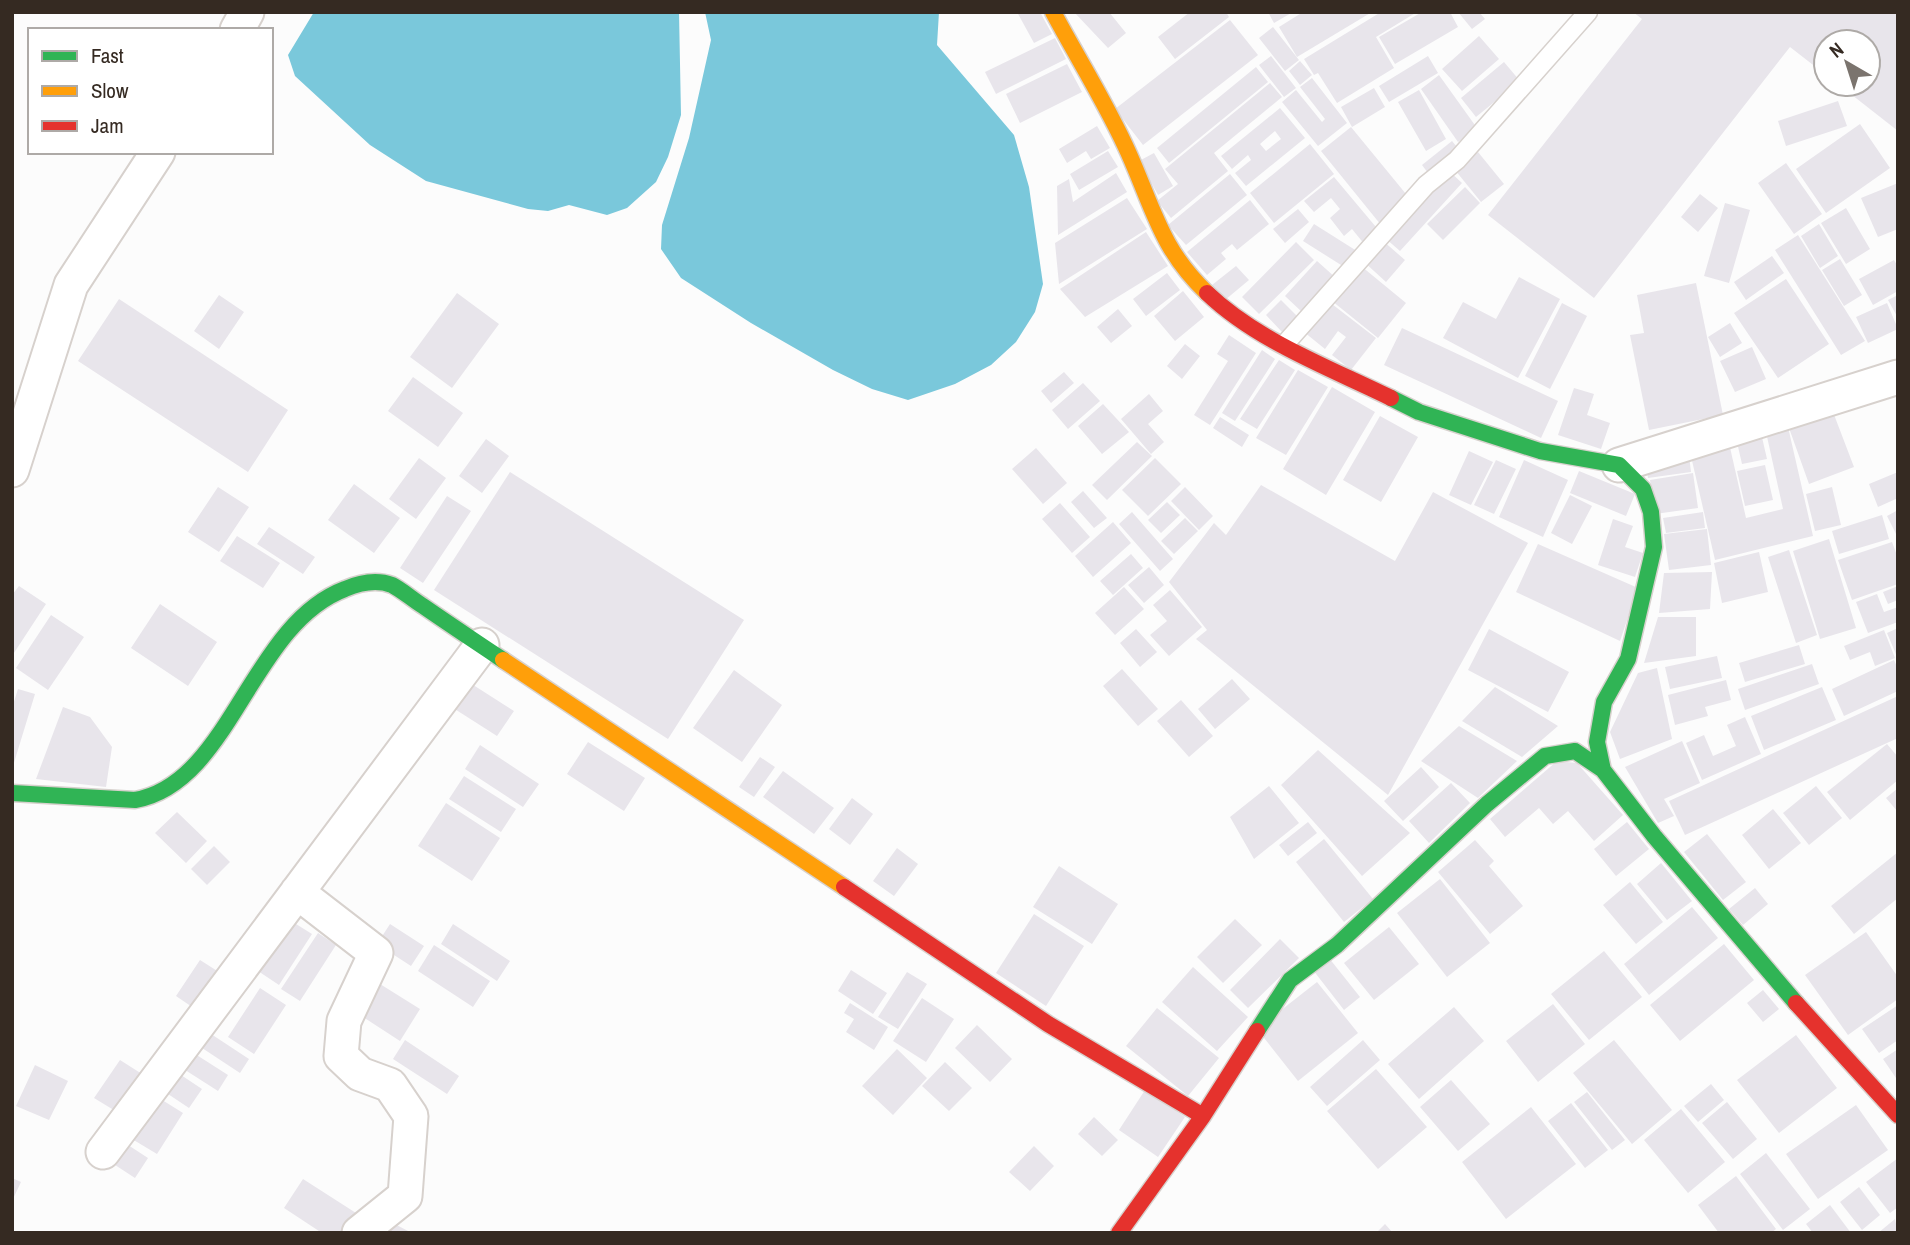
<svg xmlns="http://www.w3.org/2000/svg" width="1910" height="1245" viewBox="0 0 1910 1245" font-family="'Archivo Narrow',sans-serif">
<rect width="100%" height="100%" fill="#fcfcfc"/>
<path fill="#7ac8db" d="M314,12h365l2,103 -13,42 -12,25 -29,26 -20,7 -38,-10 -21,6 -20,-2 -102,-28 -56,-36 -75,-69 -7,-21z
M705,12h234l-2,33 77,90 15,52 14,97 -8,28 -19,30 -25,23 -36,19 -47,16 -36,-11 -39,-19 -82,-47 -70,-45 -20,-29 1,-24 27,-87 22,-98z"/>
<path fill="#e8e5eb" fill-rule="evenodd" d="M1017,12h23l12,22 -18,9z
M1074,12h35l17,21 -18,15z
M1190,12h36l3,5 -54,42 -17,-22z
M1268,12h25l-19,11z
M1303,12h69l-75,45 -18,-30z
M1381,12h36l-41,25 18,31 -57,35 -19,-30 -4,2 -10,-16z
M1422,12h28l8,15 -63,37 -16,-27z
M1458,12h21l6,7 -13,10z
M1633,12h265v119l-60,-47h30v-42h-42v33l-36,-28 -196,251 -106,-83 154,-196z
M1230,20l28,35 -115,90 -28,-36z
M1273,27l26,33 -14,11 -26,-33z
M1479,36l20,23 -37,32 -20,-22z
M1055,38l11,21 -70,35 -11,-22z
M1271,56l25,32 -12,9 -25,-32z
M1428,56l10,17 -49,29 -10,-16z
M1300,61l12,14 -12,10 -11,-14z
M1504,62l16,19 -44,36 -15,-19z
M1067,64l15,28 -62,31 -14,-29z
M1256,67l12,15 -99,81 -12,-15z
M1439,75l38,53 -19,14 -37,-53z
M1312,78l35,45 -29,23 -36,-44 14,-12 26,32 3,-3 -25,-32z
M1270,83l12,14 -68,56 14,18 -57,47 -14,-17 21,-17 -13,-15z
M1374,88l11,19 -33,20 -11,-20z
M1419,90l27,49 -20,12 -28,-49z
M1838,101l9,25 -61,20 -8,-25z
M1280,108l25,30 -59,48 -11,-13 16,-13 -3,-5 -16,14 -11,-13zM1275,131l6,8 -15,12 -6,-7z
M1860,124l30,44 -64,45 -30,-44z
M1097,126l13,22 -19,11 -5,-8 -19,12 -8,-14z
M1351,127l55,67 -25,31 -60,-74z
M1452,141l10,12 -31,24 -9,-12z
M1310,144l24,30 -60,49 -24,-30z
M1108,151l10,16 -39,23 -9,-16z
M1478,152l26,32 -23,18 -26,-32z
M1154,153l19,33 -15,9 -19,-34z
M1786,163l36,51 -28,20 -36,-51z
M1448,170l14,13 -62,68 -15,-13z
M1116,173l11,19 -69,43 -1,-49 12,-7 4,23z
M1230,174l17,21 -61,50 -18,-20z
M1334,177l47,56 -16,12 -13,-16 -8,7 -14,-18 10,-9 -9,-11 -17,14 -10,-11z
M1898,183v46l-20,8 -17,-39z
M1465,187l15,16 -37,37 -16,-16z
M1700,194l18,14 -20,24 -17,-15z
M1127,198l20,31 -88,55 -4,-41z
M1250,200l19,24 -32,26 -5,-6 -11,9 5,6 -19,16 -20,-23z
M1725,203l25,7 -21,73 -25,-7z
M1846,208l24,41 -24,15 -25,-41z
M1298,209l11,13 -24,21 -12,-14z
M1314,224l46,29 -11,17 -46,-29z
M1819,224l19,32 -18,12 -19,-32z
M1146,232l22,34 -83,51 -25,-28z
M1798,235l67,106 -24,14 -66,-105z
M1382,240l23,20 -19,22 -23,-21z
M1296,242l18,18 -55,54 -17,-17z
M1772,256l12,17 -38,27 -12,-18z
M1840,259l22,36 -18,11 -22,-36z
M1894,260l4,7v24l-25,14 -14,-26z
M1317,261l19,17 -33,35 -18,-17z
M1236,266l13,14 -24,20 -13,-15z
M1361,266l45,37 -28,35 -46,-37z
M1167,273l13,17 -34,26 -13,-17z
M1519,277l41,22 -42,79 -75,-40 20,-36 33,17z
M1786,279l43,65 -51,34 -44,-65z
M1696,283l27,132 -74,15 -19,-95 14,-2 -7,-38z
M1183,291l21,26 -29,24 -21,-25z
M457,293l42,31 -47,64 -42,-31z
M219,295l25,17 -25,37 -25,-18z
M1898,295v23l-10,-18z
M119,299l169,111 -40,62 -170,-111z
M1281,300l17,17 -16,15 -16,-17z
M1328,301l48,37 -25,32 -19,-15 14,-18 -8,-6 -13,18 -21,-17z
M1562,303l25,13 -37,73 -25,-13z
M1887,303l11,26 -30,14 -12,-26z
M1118,309l14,17 -21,17 -14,-16z
M1730,323l12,20 -22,14 -12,-20z
M1402,328l156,73 -17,37 -157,-73z
M1229,335l27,18 -46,72 -16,-10 34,-54 -11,-7z
M1185,344l15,12 -18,23 -15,-13z
M1752,347l14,32 -31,13 -15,-31z
M1262,350l13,9 -40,62 -13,-8z
M1279,360l16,10 -38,59 -17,-10z
M1298,370l30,17 -42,68 -30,-17z
M1064,372l10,11 -23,20 -10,-12z
M413,377l50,36 -25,34 -50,-36z
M1083,383l17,18 -32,28 -16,-19z
M1332,387l43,25 -49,83 -43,-26z
M1574,388l20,6 -7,21 23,8 -9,26 -43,-14z
M1149,394l14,17 -15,13 16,18 -13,12 -30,-35z
M1103,404l26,28 -27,22 -24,-28z
M1833,412l21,55 -45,17 -20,-56z
M1380,416l38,21 -37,65 -38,-22z
M1220,417l29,18 -7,12 -29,-19z
M1788,427l25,109 -98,24 -25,-108 39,-9 17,75 37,-9 -17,-77z
M1761,433l6,26 -25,5 -6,-26z
M486,439l23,17 -27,37 -23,-17z
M1137,442l15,14 -45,44 -15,-15z
M1036,448l31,35 -24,21 -31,-35z
M1469,451l24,11 -22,43 -22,-10z
M1689,455l2,17 -43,6 -2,-16z
M419,458l27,20 -30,41 -27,-20z
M1155,458l26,26 -33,32 -26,-26z
M1496,460l20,9 -22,45 -20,-9z
M1524,460l44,20 -25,57 -44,-20z
M1765,465l8,35 -28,6 -8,-35z
M1579,471l56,23 -9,22 -56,-23z
M510,472l234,148 -76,119 -234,-149z
M1898,472v26l-20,9 -9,-23z
M1693,473l5,35 -43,6 -5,-34z
M354,484l46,34 -26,35 -46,-33z
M1261,485l134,76 38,-69 95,51 -140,252 -192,-156 11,-9 -38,-48 45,-59 12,12z
M218,487l31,20 -30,45 -31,-20z
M1185,487l28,29 -14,14 -28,-29z
M1832,487l9,38 -26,6 -9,-37z
M1083,491l24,27 -13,10 -23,-26z
M1570,495l22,11 -20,38 -21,-11z
M447,496l24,15 -48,72 -23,-15z
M1167,502l13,13 -19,18 -13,-13z
M1060,503l30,34 -18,16 -30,-34z
M1898,510v28l-11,-22z
M1132,512l41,47 -13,12 -41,-47z
M1703,512l2,16 -39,5 -3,-15z
M1882,515l7,24 -50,15 -7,-23z
M1185,518l13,13 -24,23 -13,-13z
M1613,519l20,7 -8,21 18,6 -8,24 -37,-12z
M1113,522l18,21 -38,34 -18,-21z
M269,527l46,30 -12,17 -46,-30z
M1707,529l4,36 -42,5 -5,-36z
M237,536l43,27 -17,25 -43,-27z
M1829,539l27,89 -36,11 -27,-88z
M1892,542l6,16v26l-46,16 -14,-40z
M1538,544l100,44 -18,53 -104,-49z
M1789,550l28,85 -21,8 -28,-86z
M1759,552l9,40 -46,11 -8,-40z
M1131,554l12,14 -30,27 -13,-14z
M1149,567l15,18 -20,18 -16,-18z
M1712,572l-2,37 -51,4 5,-40z
M19,586l27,18 -34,52v-61z
M1898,586v14l-10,4 -5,-12z
M1124,587l20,22 -29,26 -20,-22z
M1170,590l32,37 -33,29 -19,-21 17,-14 -14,-16z
M1877,594l7,18 14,-5v15l-30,11 -12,-31z
M160,604l57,38 -29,44 -57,-38z
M51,615l33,22 -36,53 -32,-22z
M1658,617h38v39l-52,7z
M1898,628v31l-11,-26z
M1136,629l21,23 -17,15 -20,-24z
M1489,629l80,43 -21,40 -80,-42z
M1884,630l11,28 -20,8 -5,-14 -20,8 -6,-14z
M1799,645l6,19 -60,18 -6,-19z
M1717,656l5,22 -52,11 -5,-22z
M1894,660l4,9v22l-54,25 -12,-27z
M1812,664l7,20 -74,26 -7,-21z
M1657,668l15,71 -52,20 -10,-27 28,-59z
M1122,669l36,40 -20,17 -35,-40z
M734,670l48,35 -40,57 -49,-34z
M1232,679l18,20 -35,30 -17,-20z
M1726,680l5,20 -26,7 3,9 -33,9 -7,-30z
M467,681l47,30 -17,25 -47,-30z
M1495,687l63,39 -36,31 -60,-36z
M1822,687l14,33 -72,30 -13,-34z
M18,689l17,5 -22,72 -1,-58z
M1898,696v42l-213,97 -16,-34z
M1181,700l32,36 -24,21 -32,-36z
M63,707l27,10 22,30 -6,40 -70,-8z
M1745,717l16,37 -59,26 -16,-37 18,-8 9,21 23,-10 -9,-21z
M1459,726l58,35 -39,37 -57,-37z
M1682,741l18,42 -36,16 10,17 -16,7 -33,-56z
M588,742l57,36 -21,33 -57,-37z
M1887,744l11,13v23l-48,40 -23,-28z
M480,745l59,39 -16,23 -58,-38z
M1318,750l92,83 -48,43 -81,-91z
M760,757l15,10 -21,30 -15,-10z
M1557,761l20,2 46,52 -29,26 -26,-30 -15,13 -14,-16 -34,29 -15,-18z
M1421,767l18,20 -36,34 -19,-20z
M783,771l51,37 -20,26 -51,-37z
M464,776l52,33 -15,23 -52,-33z
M1451,783l19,20 -41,40 -20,-22z
M1269,786l30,37 -45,36 -24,-42z
M1816,786l26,32 -33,27 -26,-32z
M1898,788v24l-12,-14z
M852,798l21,16 -23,31 -21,-16z
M446,803l54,35 -28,43 -54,-35z
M1773,809l28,34 -32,26 -27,-34z
M177,812l30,29 -21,22 -31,-30z
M1308,822l9,11 -29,23 -9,-11z
M1627,822l22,27 -33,27 -22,-27z
M1707,834l39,48 -23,18 -39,-48z
M1324,839l49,60 -29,23 -48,-60z
M1475,840l19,21 -5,5 34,40 -33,28 -52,-62z
M214,846l16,16 -23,23 -16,-16z
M897,848l21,16 -24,32 -21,-15z
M1898,852v46l-44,36 -23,-28z
M1661,863l31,38 -25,19 -30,-36z
M1059,866l59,38 -26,40 -59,-37z
M1440,879l50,64 -43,34 -50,-64z
M1630,882l33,40 -27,22 -33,-39z
M1755,888l13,16 -25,21 -14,-16z
M1692,907l26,31 -69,57 -25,-31z
M1034,914l50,32 -38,60 -50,-33z
M288,919l24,15 -33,51 -24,-16z
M1235,919l27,26 -39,38 -26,-26z
M390,924l34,22 -13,20 -34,-22z
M453,924l57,37 -13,20 -56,-37z
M1389,927l30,37 -45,36 -30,-37z
M1866,932l32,45v22l-50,36 -43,-60z
M318,933l18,12 -36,56 -19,-12z
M1280,939l19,19 -51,50 -18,-18z
M1724,944l30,36 -74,61 -30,-36z
M434,945l56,36 -17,26 -55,-36z
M1604,951l38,46 -53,43 -38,-46z
M1329,958l31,39 -16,13 -31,-40z
M200,960l22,14 -24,37 -22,-15z
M1193,967l55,50 -31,34 -55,-49z
M851,970l36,23 -14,21 -35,-23z
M907,972l20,12 -29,45 -20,-12z
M1317,982l41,51 -60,48 -41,-52z
M380,984l40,25 -20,32 -40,-26z
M260,988l26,17 -32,49 -26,-17z
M1763,990l16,19 -16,13 -16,-19z
M922,998l32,21 -28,43 -33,-21z
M850,1003l38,24 -14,23 -28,-18 8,-13 -10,-6z
M1553,1004l32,40 -47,38 -32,-41z
M1898,1005v35l-19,13 -17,-24z
M1454,1007l30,34 -65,58 -31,-35z
M1157,1008l62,50 -31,38 -62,-50z
M977,1025l35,34 -22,23 -35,-34z
M208,1032l41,27 -9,14 -41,-27z
M1796,1035l41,53 -58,45 -42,-53z
M405,1040l54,36 -12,18 -54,-35z
M1363,1040l17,20 -53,46 -17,-19z
M1614,1040l58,70 -40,34 -59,-71z
M897,1049l30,29 -34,37 -31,-29z
M1898,1049v28l-2,1 -13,-19z
M192,1052l36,23 -10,16 -36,-23z
M120,1060l22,14 -25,38 -23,-14z
M945,1062l27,26 -23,23 -27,-25z
M35,1065l33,16 -19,39 -33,-14z
M1376,1069l51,58 -49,42 -51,-58z
M178,1073l24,16 -13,19 -24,-16z
M1451,1080l39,44 -32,27 -38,-44z
M1711,1084l13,16 -26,22 -14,-16z
M1145,1090l40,27 -27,40 -39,-27z
M1587,1092l38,48 -13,10 -38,-48z
M159,1098l24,15 -26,41 -25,-15z
M1727,1102l30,37 -24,20 -31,-36z
M1571,1103l37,47 -23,18 -37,-47z
M1856,1105l32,45 -70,49 -32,-45z
M1531,1107l45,57 -70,55 -44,-57z
M1681,1109l44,53 -37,31 -44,-53z
M1094,1117l24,23 -16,16 -24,-22z
M125,1143l23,15 -13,20 -23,-15z
M1034,1146l20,20 -24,25 -21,-19z
M1766,1153l44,56 -27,21 -43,-56z
M1898,1158v49l-8,6 -24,-31z
M1736,1176l40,53 -5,4h-52l-21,-28z
M12,1178l9,4 -9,19z
M303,1179l53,34 -13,20h-21l-38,-25z
M1859,1187l21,28 -18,15 -22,-28z
M1830,1205l21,28h-38l-7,-9z
M383,1218l29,15h-37z
M1895,1219l3,14h-20z
M1385,1224l8,9h-17z"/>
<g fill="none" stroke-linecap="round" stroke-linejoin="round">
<defs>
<path id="lane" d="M1284,345l142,-160 31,-25 131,-148"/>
<path id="street" d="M237,30l10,-18
M1619,465l279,-88
M12,470l59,-185 87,-133
M297,892l79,61 -32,68 -3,35 19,18 30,11 21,31 -6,80 -46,37
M103,1152l379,-507"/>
<path id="fast" d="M1391,398l28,14 121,39 79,14 24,24 8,23 3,35 -26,112 -24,43 -7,40 6,28
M12,793l123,7c96,-17 115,-175 210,-211 14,-6 31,-10 47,-4 10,5 21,15 31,21 26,18 53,36 80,54
M1257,1031l33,-51 47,-35 150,-141 58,-48 30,-5 28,19 51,66 142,167"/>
<path id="slow" d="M1053,12c25,47 55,94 76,142 25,56 32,95 78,139
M503,660l341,227"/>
<path id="jam" d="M1207,293c50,48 123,75 184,105
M844,887l204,137 155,92
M1796,1003l102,112
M1119,1233l84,-117 54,-85"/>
</defs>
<use href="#lane" stroke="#d7d1cd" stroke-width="21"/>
<use href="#street" stroke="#d7d1cd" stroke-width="37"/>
<use href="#fast" stroke="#d7d1cd" stroke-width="19"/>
<use href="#slow" stroke="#d7d1cd" stroke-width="19"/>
<use href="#jam" stroke="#d7d1cd" stroke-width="19"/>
<use href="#lane" stroke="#fff" stroke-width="18"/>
<use href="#street" stroke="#fff" stroke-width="33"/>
<use href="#fast" stroke="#30b455" stroke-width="16"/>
<use href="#slow" stroke="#ff9f0a" stroke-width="16"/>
<use href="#jam" stroke="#e5322d" stroke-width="16"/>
</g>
<rect width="1910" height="1245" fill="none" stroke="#352a22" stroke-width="28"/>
<rect x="28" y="28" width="245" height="126" fill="#ffffff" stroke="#aeaaa7" stroke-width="2"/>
<rect x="42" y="51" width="35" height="10" fill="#30b455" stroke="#aeaaa7" stroke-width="2"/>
<text x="91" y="63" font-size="21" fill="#352a22">Fast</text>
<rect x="42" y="86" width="35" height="10" fill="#ff9f0a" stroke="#aeaaa7" stroke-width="2"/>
<text x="91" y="98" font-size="21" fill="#352a22">Slow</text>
<rect x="42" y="121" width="35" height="10" fill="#e5322d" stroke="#aeaaa7" stroke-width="2"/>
<text x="91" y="133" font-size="21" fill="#352a22">Jam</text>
<g transform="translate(1847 63) rotate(321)"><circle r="33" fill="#ffffff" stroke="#aeaaa7" stroke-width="2"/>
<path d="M0-5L12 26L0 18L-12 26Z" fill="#7b746e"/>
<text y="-10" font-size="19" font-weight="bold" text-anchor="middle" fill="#352a22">N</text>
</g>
</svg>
